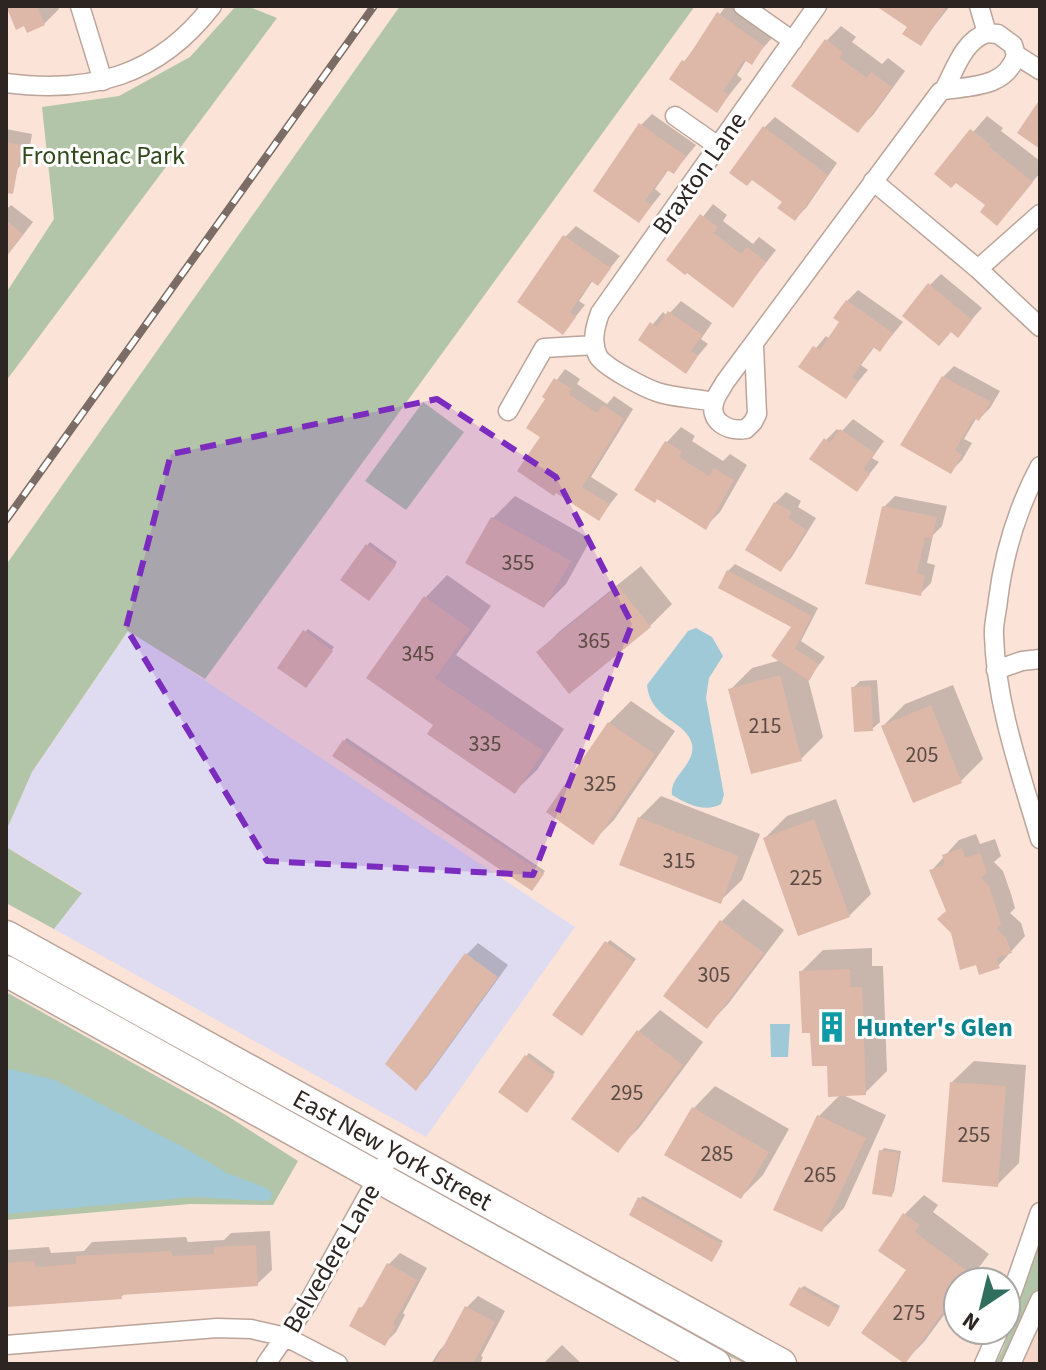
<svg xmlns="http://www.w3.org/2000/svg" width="1046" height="1370" viewBox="0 0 1046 1370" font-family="'Source Sans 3',sans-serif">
<rect width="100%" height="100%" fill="#fbe3d8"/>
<path fill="#f6d6c9" d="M1040,1316v48h-23z"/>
<path fill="#dfdcf2" d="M129,630l446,297 -149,210 -372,-208 28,-37 -76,-45v-16l26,-59z"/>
<path fill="#b3c5a8" d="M236,6h11l30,12 -271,363v-88l48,-74 -12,-112 77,-11 71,-39z
M400,6h295l-490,673 -77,-48 -96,141 -26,59v-266z
M423,402l41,30 -58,78 -41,-29z
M6,847l76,46 -28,36 -48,-26z
M6,992l220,123 72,46 -25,44 -83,-1 -184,16z
M500,1231l88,39 170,94h-12l-46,-21z
M1040,1231v56l-34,77h-11l8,-15z"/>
<path fill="#9fc9d7" d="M696,628l16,9 11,19 -14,22 -3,20 18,97 -3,9c-16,9 -34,0 -49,-9 -3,-19 24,-30 20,-51 -6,-24 -42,-24 -45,-59l41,-54z
M770,1024h20l-2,33h-17z
M6,1068l49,12 130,68 42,25 40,15 5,5 -1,6 -6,2 -72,-4 -187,17z"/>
<path fill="#0003" d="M8,6h50l1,3 -15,15z
M726,6h17l35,25 -27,31 -4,-3 -10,16 5,4 -25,31 -46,-31z
M880,6h70l-30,38 -10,-18z
M841,26l15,11 -4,5 30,22 6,-6 17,13 -32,44 -15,15 -31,-90z
M652,114l44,31 -22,27 -5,-3 -14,20 6,5 -22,27 2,-96z
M987,116l16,12 -2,3 39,30v12l-43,50 -9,-18 -32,-25 -19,-6z
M775,117l62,46 -31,45 -11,11 -10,-17 -21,-74z
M6,129l26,5 -4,24 -11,11 -11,-2z
M713,204l14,11 -4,6 30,23 6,-7 17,13 -43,55 -64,-45z
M11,205l22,17 -27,35v-47z
M576,226l44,30 -22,27 -5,-3 -14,21 6,4 -22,27 2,-95z
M941,274l41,34 -24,27 -6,-5 -22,-45z
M858,290l45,32 -23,28 -5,-4 -14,19 7,5 -23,27 -44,-31 25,-30 4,3 12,-17 5,-21z
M681,301l31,22 -11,16 7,5 -23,27 -45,-31 23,-28 4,4z
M954,366l46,25 -10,17 -11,11 -2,-2 -13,22 8,4 -10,17 -11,11 -8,-94z
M565,369l15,10 -3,5 30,20 7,-8 19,13 -42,68 27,17 -19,24 -56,-81 5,-39 -3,-2z
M853,419l31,22 -12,17 7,4 -22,27 -31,-49 11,-11 4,3z
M681,427l14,9 -3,5 31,20 7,-7 17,11 -27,47 -15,15 -48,-30 -20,-8 30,-47z
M786,492l15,9 -3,6 18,11 -25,40 -11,11 -5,-66z
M515,496l76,43 -25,45 -22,22 -76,-43 25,-45z
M895,496l52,10 -5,20 -9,9 -6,28 8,2 -4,18 -11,11 -36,-87z
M370,542l27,20 -25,34 -30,-17z
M735,564l83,44 -17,33 24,16 -17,22 15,58 -22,22 -71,-69 22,-22 29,-8 12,-34 -65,-55z
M641,566l31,38 -22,22 -81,65 -31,-39 22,-21z
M447,575l44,31 -35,49 108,74 -27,41 -22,21 -79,-66 -10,-128z
M308,629l26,18 -25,36 -4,-51z
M877,680l3,42 -8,7 -19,-41 7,-7z
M953,685l30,74 -22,22 -47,19 -31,-74 22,-22z
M631,701l44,30 -61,89 -22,22 17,-119z
M347,738l198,133 -10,15 -191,-145z
M661,796l99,38 -18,46 -22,21 -81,-83z
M836,799l35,95 -22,22 -84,-78 22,-22z
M976,834l4,10 15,-5 6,17 -7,6 9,9 8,23 4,14 -5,5 11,10 4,13 -27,30 -50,-55 -16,-41 27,-30z
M743,899l41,31 -56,74 -21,22 -41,-30 56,-75z
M610,940l26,19 -52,71 23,-87z
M478,943l30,22 -81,112 -11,11 51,-134z
M872,948v18h11l4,105 -22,22 -24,1 45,21 -42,93 -22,22 -3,-114 22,-22 -29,-63 -11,-59 22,-22z
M660,1010l43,32 -64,86 -22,22 21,-118z
M529,1053l26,19 -25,35 -29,-16z
M974,1061l52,4 -7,98 -22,22 -45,-103z
M715,1086l74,43 -26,46 -22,22 -47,-89z
M884,1148l17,3 -7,41 -3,3 -10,-44z
M924,1195l14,10 -5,7 56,42 -21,28h-10v14l-34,46 -20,20 5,-92 -4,-56z
M643,1196l80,45 -9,15 -74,-58z
M270,1231l2,39 -15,14 -131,8 -5,5 -115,8v-55l43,-3 2,6 33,-2 8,-9 94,-5 2,5 36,-2 7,-7z
M400,1253l27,15 -24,45 2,2 -9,17 -11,11 -24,-35 9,-10 19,-34z
M804,1286l36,20 -8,16 -31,-34z
M478,1296l27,15 -24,45 2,1 -3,7h-49l8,-13 9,-10 19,-34z
M562,1345l20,19h-39z"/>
<path fill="#ddb8a8" d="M6,6h31l8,19 -18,8 -3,-7 -8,4z
M876,6h71l-26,40 -19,-12 5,-7z
M717,12l47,34 -12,19 -8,-5 -21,31 6,4 -12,18 -48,-34 13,-19 3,2z
M825,39l18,13 -4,6 28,20 4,-6 21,15 -34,46 -67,-47z
M1040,99v50l-23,-16z
M639,123l47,33 -12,18 -7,-4 -22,31 7,4 -13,18 -46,-32z
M763,126l65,49 -33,46 -18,-13 5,-6 -30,-22 -5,6 -18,-13z
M970,129l20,15 -2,2 45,36 -36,44 -17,-14 5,-7 -29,-22 -5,5 -17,-14z
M6,142l16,3 -9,49 -7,-1z
M700,214l18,13 -4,6 27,21 6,-7 19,15 -33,46 -46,-35 -2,2 -19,-15z
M6,220l17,14 -17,22z
M563,235l48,33 -13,18 -7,-5 -21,31 6,5 -13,18 -46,-33z
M928,283l44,37 -14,18 -7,-6 -12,14 -37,-30z
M846,300l47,33 -13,19 -7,-5 -21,30 6,5 -12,17 -48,-32 15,-21 7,4 19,-28 -6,-4z
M668,311l35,24 -12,16 7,5 -12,18 -48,-34 12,-18 7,5z
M942,376l49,26 -12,19 -5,-3 -19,32 7,5 -11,19 -51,-29z
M554,378l18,11 -3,5 28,19 6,-8 21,14 -42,68 28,17 -11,17 -43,-28 -2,3 -37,-25 23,-34 -14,-9 19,-29 -3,-2z
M840,429l35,24 -12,16 7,5 -13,18 -48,-33 15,-21 6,5z
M665,441l17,10 -3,6 30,19 5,-8 20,12 -28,50 -49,-31 -2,4 -21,-13z
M774,502l18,10 -4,6 18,12 -25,42 -36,-22z
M882,506l55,11 -5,22 -7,-2 -8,36 8,2 -4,21 -56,-12z
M491,517l80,44 -27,47 -79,-45z
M366,544l30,21 -27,36 -29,-21z
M727,570l85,46 -17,33 24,15 -10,17 -38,-25 20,-29 -73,-39z
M618,586l33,41 -82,67 -33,-42z
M424,596l46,33 -35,49 109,73 -29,43 -88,-60 6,-9 -67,-47z
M303,630l30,21 -27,37 -29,-20z
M780,675l22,86 -51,13 -23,-85z
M871,686l2,45 -19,1 -3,-45z
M931,705l31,78 -49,20 -32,-77z
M608,722l47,32 -62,91 -47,-33z
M343,740l201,134 -12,17 -200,-135z
M638,817l101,39 -18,48 -102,-39z
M814,819l36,98 -52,19 -35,-98z
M962,848l3,10 15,-5 7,19 -6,6 8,8 8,24 4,14 -4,5 9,9 6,15 -16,5 4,10 -21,7 -3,-10 -16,5 -9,-37 -14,-14 9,-8 -17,-41 16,-5 -3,-10z
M720,920l44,33 -57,76 -44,-33z
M605,941l29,21 -52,74 -30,-21z
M465,953l33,24 -82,114 -31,-27z
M850,969l1,18h11l4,108 -38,2 -1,-31h-15l-2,-33h-8l-3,-62z
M637,1030l46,35 -65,88 -47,-34z
M525,1055l29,21 -27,37 -29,-21z
M950,1082l56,4 -8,101 -56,-5z
M692,1107l77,45 -28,47 -77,-44z
M817,1115l49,23 -44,94 -49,-22z
M879,1150l20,3 -7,44 -20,-3z
M638,1197l84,47 -10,18 -83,-47z
M903,1213l17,12 -5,7 56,42 -6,8h-7v10l-53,72 -44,-31 45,-63 -28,-19z
M256,1245l2,41 -137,9 1,4 -116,8v-44l28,-2 2,6 40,-3v-8l95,-5 2,5 41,-2v-7z
M387,1263l30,17 -24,44 3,2 -11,20 -36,-20 10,-19 3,1z
M799,1287l40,22 -10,18 -40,-22z
M465,1306l30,16 -22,42h-39z"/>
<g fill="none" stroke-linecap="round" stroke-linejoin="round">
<defs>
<path id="minor" d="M80,6l23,75
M743,6l50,35
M979,6l8,27
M987,33l11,1 15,11 3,10c-9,32 -44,31 -72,35 11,-20 19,-49 43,-57z
M1016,55l24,15
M6,83c85,11 152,-7 206,-77
M675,116l43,30
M873,181l105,88 62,58
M978,269l62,-55
M754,346l3,68 -4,8 -7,7c-18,3 -39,-8 -31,-29 2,-6 7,-12 10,-18l215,-290 4,-2
M714,402c-18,-4 -40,-4 -57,-10 -12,-4 -53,-25 -59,-36 -7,-14 -3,-29 2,-43l217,-307
M508,411l36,-63 51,-3
M1040,466c-23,43 -36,86 -42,134 -1,12 -5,24 -4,36 2,69 27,138 46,203
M996,670l26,-9 18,-2
M1006,1310l34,-98
M6,1345l211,-17 34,1 35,8 52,27
M266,1364l42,-61 85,-153
M984,1364l15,-34
M1011,1364l29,-64"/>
<g id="primary">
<path id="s1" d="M6,936l775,428"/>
<path d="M6,971l709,393"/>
</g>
</defs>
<use href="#minor" stroke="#bba49a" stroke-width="21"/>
<use href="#primary" stroke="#bba49a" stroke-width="33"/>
<use href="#minor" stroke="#fff" stroke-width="18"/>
<use href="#primary" stroke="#fff" stroke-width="30"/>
<defs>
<path id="rail" d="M6,520l368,-514"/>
</defs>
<use href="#rail" stroke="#7b6d66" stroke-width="8"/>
<use href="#rail" stroke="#fff" stroke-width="5" stroke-dasharray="15" stroke-linecap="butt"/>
</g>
<path fill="#7b2cbf" fill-opacity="0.2" stroke="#7b2cbf" stroke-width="6" stroke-dasharray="16 10" stroke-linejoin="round" d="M437,399l119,78 76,147 -99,251 -266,-14 -141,-233 45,-174z"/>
<defs>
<symbol id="building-bare" viewBox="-9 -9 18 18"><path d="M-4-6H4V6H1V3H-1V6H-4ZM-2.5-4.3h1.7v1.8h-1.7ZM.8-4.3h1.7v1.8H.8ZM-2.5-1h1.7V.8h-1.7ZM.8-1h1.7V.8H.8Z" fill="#0f9aa8" stroke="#fff" stroke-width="2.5" paint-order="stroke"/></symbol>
</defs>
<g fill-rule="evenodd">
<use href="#building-bare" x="810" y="1005" width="44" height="44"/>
</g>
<g text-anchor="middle" stroke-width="6" stroke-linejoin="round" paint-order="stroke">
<g font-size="22" fill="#594a43">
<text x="518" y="570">355</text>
<text x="594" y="648">365</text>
<text x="418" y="661">345</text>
<text x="765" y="733">215</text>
<text x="485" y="751">335</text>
<text x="922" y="762">205</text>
<text x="600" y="791">325</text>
<text x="679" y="868">315</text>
<text x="806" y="885">225</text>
<text x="714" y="982">305</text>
<text x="627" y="1100">295</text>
<text x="974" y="1142">255</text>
<text x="717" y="1161">285</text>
<text x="820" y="1182">265</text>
<text x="909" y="1320">275</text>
</g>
<g font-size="26" fill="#304a1c" stroke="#fff">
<text x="103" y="164">Frontenac Park</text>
</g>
<g font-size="26" fill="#2d2521" stroke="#fff">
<text transform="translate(699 173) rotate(-55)" y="9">Braxton Lane</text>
<text dy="9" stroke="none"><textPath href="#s1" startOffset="442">East New York Street</textPath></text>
<text transform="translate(331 1258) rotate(-60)" y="9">Belvedere Lane</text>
</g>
<g font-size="26" font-weight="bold" fill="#0d838f" stroke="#fff" text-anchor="start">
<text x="856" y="1036">Hunter's Glen</text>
</g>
</g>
<rect width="1046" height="1370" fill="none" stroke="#2d2521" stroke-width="16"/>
<g transform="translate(982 1306) rotate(215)"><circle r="38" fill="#ffffff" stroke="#aba8a6" stroke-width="2"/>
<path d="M0-6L14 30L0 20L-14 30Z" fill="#306f5d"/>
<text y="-12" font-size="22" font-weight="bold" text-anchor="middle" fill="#2d2521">N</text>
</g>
</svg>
